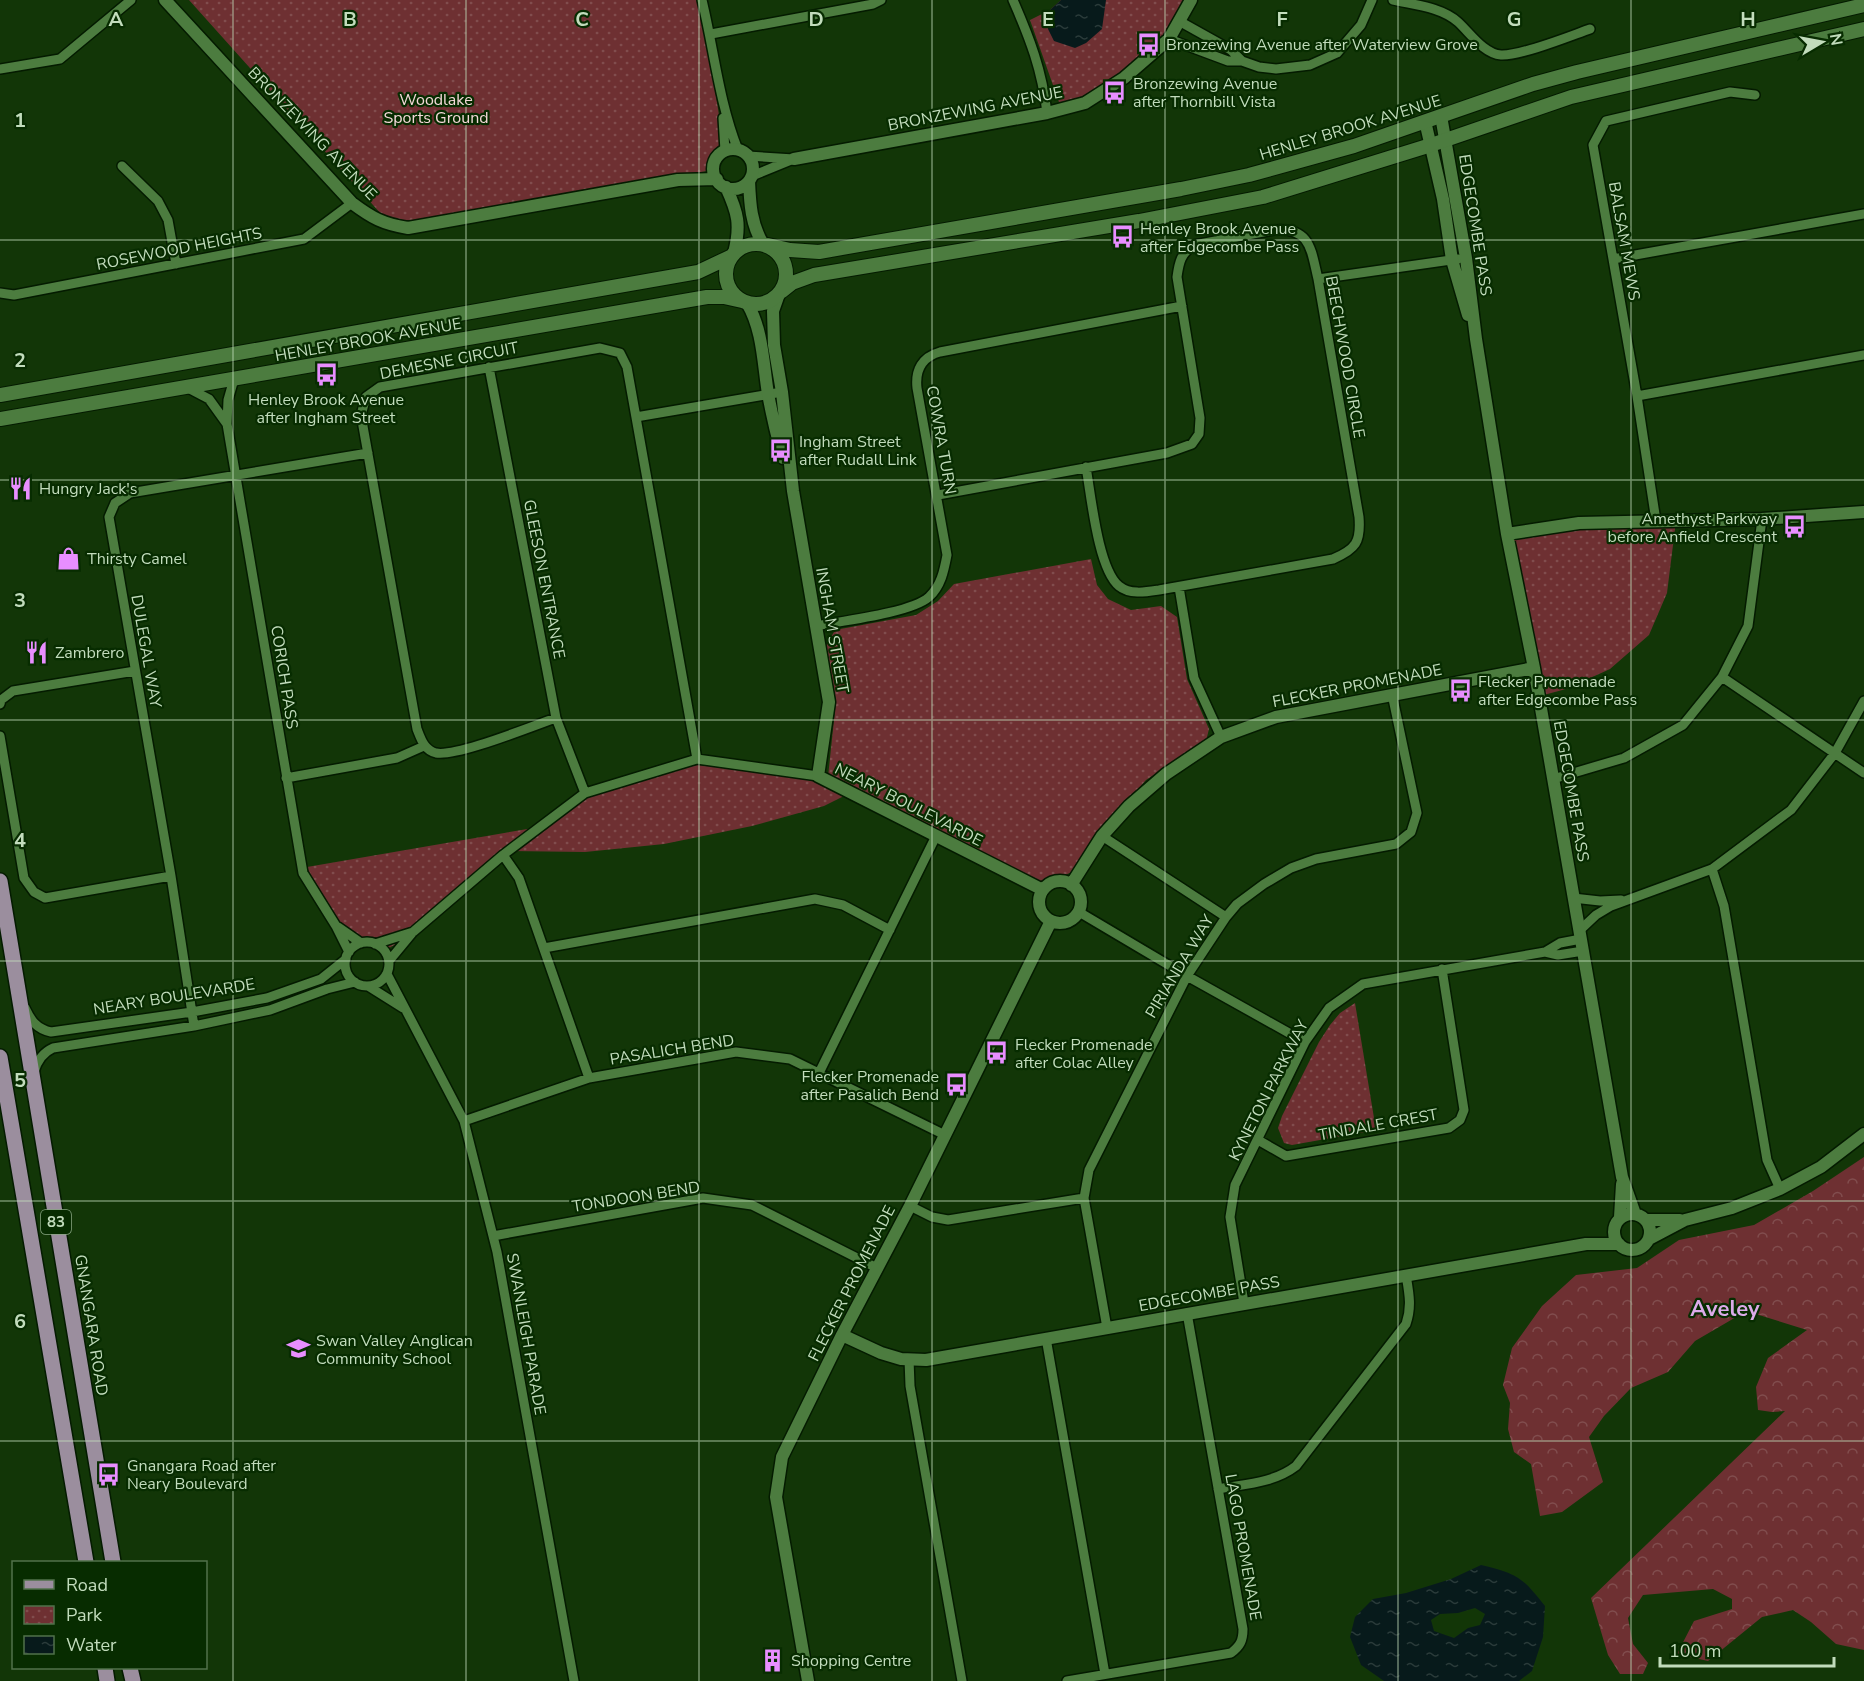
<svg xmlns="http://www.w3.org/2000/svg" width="1864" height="1681" viewBox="0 0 1864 1681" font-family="'Nunito Sans',sans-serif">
<defs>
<pattern id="forest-crowns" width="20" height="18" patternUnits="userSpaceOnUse" patternTransform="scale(1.5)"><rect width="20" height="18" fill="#6e3032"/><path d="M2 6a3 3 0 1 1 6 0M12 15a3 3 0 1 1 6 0" fill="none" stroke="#814d4e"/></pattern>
<pattern id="park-dots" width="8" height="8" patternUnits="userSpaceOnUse" patternTransform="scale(1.5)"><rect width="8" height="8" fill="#6e3032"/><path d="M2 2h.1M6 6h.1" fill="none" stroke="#814d4e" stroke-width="1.8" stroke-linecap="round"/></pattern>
<pattern id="water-ripples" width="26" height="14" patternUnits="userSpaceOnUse" patternTransform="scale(1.5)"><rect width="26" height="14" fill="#071a1b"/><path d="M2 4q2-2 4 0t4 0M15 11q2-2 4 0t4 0" fill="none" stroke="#2a3b3a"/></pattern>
</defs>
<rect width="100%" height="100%" fill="#123607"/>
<path fill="url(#forest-crowns)" d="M1864,1157v493l-28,-6 -25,-22 -18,-12 -31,7 -54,44 -31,-7 17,-33 38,-12v-10l-19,-10 -70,6 -15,23 5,26 15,19 -5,11h-23l-12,-19 -17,-57 194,-187 -13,1 -14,-2 -2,-23 12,-29 39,-28 -48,-15 -16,-2 -48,28 -27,31 -37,16 -27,28 -15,21 14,45 -41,30 -22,4 -9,-52 -17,-12 -6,-23 2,-26 -7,-18 9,-37 30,-42 34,-31 61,-7 42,-28 75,-15 59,-34z"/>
<path fill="url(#park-dots)" d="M189,0h508l9,33 16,101 -1,22 -9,14 -297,53 -17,-1 -16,-7z
M1061,0h128l-36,48 -48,39 -45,18 -30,-85 20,-10z
M1676,521l-9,72 -18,42 -39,34 -44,20 -26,7 -28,-165z
M1091,559l6,26 11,14 23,11 30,-4 16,11 10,62 22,50 -3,12 -60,39 -49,54 -25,38 -28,12 -216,-107 8,-76 -10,-55 9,-16 81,-15 22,-14 16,-17z
M698,765l42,4 78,11 30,14 -24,12 -72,20 -88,18 -79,8 -75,-1 -84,75 -42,25c-9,-7 -17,-7 -28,-2l-32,-43 -17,-39 232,-40 44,-33 43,-16z
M1355,1003l21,127 -84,15 -8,-2 -6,-15 4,-12 37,-74 11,-17 10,-12z"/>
<path fill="url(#water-ripples)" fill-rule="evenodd" d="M1061,0h45l-4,29 -16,14 -11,5 -21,-7 -6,-12 2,-19z
M1481,1565c37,9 41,12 64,41l-2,31 -11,34 -13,10h-135l-23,-16 -11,-28 5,-20 18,-18 33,-6 45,-14zM1475,1608l10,6 -5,11 -12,3 -14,10 -20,-7 -3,-11 9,-6 18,-1z"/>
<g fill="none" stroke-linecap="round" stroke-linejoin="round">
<defs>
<path id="minor" d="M702,0c12,50 17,102 36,150
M1013,0c17,39 29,70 34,113
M1393,0c22,5 48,7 65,22 12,11 26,32 43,33 20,1 69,-19 89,-26
M1179,21l52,29 11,11
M711,34l162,-30 8,-4
M1169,39l59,22h14l17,6 17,2 34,-4 27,-12 24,-28 11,-25
M0,69l60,-10 71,-59
M723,118l2,33
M748,156l46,3
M122,166l36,35 10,19 8,44
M752,176l39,-16
M1613,259l251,-45
M1318,279l140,-20
M0,293l14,2 290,-56 48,-36
M489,367l67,351 29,75
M234,379l-6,21 -1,24 76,449 33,53 13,26
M188,388l21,11 18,25
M1637,396l227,-41
M636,417l146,-25
M938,495l229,-42 25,-9 7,-10 1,-16 -23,-141c2,-15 4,-24 17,-32l80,-15c37,-3 37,20 44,49l41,238c2,25 -3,32 -26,42l-174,31c-13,2 -29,5 -40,-4 -21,-17 -28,-91 -33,-119
M1656,521l-19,-125 -44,-251 13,-24 124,-29 25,3
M1179,587l15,91 27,59
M816,626c26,-5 95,-13 113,-29 12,-11 15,-26 18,-42l-30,-167c-2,-18 5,-31 23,-36l242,-46
M1722,677l142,96
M0,704l1,-4 12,-9 122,-20
M556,718c-24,8 -99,39 -120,35 -12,-3 -15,-14 -19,-24l-56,-314 5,-18 14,-10 220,-39 20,5 7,14 70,392
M0,736l24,142 10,14 11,6 126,-22
M286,778l111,-20 27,-12
M1553,779l71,-21 59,-33 39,-48 26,-51 14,-107
M1102,836l124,81
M503,855l16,23 70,200
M1712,869l12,37 43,254 13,29
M1573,898l27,3 21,-1
M1079,912l108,64 118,66
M338,927l23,16
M1579,931l17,-16 15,-9 101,-37 79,-59 44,-57 29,-52
M345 964a22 22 0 1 1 44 0a22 22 0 1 1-44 0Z
M375,944l38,-12
M544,948l271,-49 28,6 47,25
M1545,952l15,-9 21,-4
M389,961l24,-29 90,-77 82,-62 112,-34 121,17
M387,974l77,147 33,131 77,429
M368,986l35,22
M25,1008c6,13 12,21 26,24l141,-20 75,-14 54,-19 25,-20
M194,1026l-23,-150 -62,-359 6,-14 15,-10 238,-40
M34,1072c3,-11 8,-19 19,-24l141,-22 76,-16 57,-21 28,-7
M819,1073l117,-237
M464,1121l125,-43 147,-26 54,7 155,76
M1258,1140l28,16 163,-28 11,-8 4,-10 -22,-141
M910,1206l22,11 16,3 136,-22
M493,1236l210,-38 49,7 125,63
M1244,1303l-14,-86 5,-32 70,-143 24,-34 34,-24 182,-32 13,3 25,-4
M1107,1328l-23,-130 5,-28 98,-194 39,-59 11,-13 27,-20 27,-16 25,-9 80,-15 15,-12 6,-19 -25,-119
M1046,1338l59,336
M909,1359l1,27 52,295
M1218,1489c27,-5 56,-6 78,-23l110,-142c6,-17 3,-31 0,-49
M1067,1681l164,-28c9,-7 12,-12 12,-24l-56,-316"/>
<path id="tertiary" d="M165,0l187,203c20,15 31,21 56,25l270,-48 39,-1
M1441,116l25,142 10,81 31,195 27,134 88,509 13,37
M1425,121l18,78 9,61 16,55
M713 169a20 20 0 1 1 40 0a20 20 0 1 1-40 0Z
M794,159l253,-46 38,-10 39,-25 45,-39 22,-39
M749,181c1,23 2,43 14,63
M726,187c12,26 15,38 8,66
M779,294l-6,17 1,34 8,47 11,99 36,211 -11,74 225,114
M747,303c16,27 16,60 21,91 4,21 9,43 15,64
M1507,534l72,-11 183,-4 102,-7
M1039 902a21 21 0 1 1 42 0a21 21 0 1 1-42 0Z
M1071,885l31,-49 27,-30 37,-32 55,-37 55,-20 258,-49
M1614 1232a18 18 0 1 1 36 0a18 18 0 1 1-36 0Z
M1620,1217l2,-33
M1646,1220h34
M1649,1239l36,-19 47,-12 48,-19 41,-22 43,-33
M842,1335l39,18 20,6 25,1 660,-116h33
M808,1681l-32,-184 6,-40 60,-122 68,-129 141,-285"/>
<path id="secondary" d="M726 274a30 30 0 1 1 60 0a30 30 0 1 1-60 0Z
M768,245l22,5 29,2 362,-63 68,-14 105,-29 179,-62 44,-12 287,-67
M782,291l10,-8 22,-8 325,-54 124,-24 168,-52 140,-48 293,-68
M0,395l698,-123 34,-16
M0,419l707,-122h17l18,4"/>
<path id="primary" d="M0,881l113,681
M0,1057l86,505
M105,1668l2,13
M130,1668l3,13"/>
</defs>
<use href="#minor" stroke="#041b00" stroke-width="12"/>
<use href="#tertiary" stroke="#041b00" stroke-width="15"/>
<use href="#secondary" stroke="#041b00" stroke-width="16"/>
<use href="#primary" stroke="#041b00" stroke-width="18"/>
<use href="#minor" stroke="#4c7c3f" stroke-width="9"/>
<use href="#tertiary" stroke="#4c7c3f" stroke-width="12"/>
<use href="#secondary" stroke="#4c7c3f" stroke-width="14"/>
<use href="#primary" stroke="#9b8e9e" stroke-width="15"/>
</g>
<path fill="none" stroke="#c2dcbc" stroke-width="1.5" stroke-opacity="0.55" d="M233,0v1681M466,0v1681M699,0v1681M932,0v1681M1165,0v1681M1398,0v1681M1631,0v1681M0,240h1864M0,480h1864M0,720h1864M0,961h1864M0,1201h1864M0,1441h1864"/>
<defs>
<symbol id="bus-bare" viewBox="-9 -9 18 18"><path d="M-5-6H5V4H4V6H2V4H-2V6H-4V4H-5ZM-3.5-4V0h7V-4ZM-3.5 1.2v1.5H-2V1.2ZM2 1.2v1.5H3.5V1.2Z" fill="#e88eff" stroke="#072c00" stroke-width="2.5" paint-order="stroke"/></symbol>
<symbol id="restaurant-bare" viewBox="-9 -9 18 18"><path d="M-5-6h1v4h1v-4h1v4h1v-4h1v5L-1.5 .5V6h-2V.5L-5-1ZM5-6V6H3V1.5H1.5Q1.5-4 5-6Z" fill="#e88eff" stroke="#072c00" stroke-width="2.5" paint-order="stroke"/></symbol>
<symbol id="shop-bare" viewBox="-9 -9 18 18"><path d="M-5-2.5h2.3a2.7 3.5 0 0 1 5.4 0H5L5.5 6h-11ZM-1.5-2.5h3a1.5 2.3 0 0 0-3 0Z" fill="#e88eff" stroke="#072c00" stroke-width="2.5" paint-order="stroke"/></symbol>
<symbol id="school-bare" viewBox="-9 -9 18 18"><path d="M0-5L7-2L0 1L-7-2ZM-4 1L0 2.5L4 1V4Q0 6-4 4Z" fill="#e88eff" stroke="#072c00" stroke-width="2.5" paint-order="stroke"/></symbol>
<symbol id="building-bare" viewBox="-9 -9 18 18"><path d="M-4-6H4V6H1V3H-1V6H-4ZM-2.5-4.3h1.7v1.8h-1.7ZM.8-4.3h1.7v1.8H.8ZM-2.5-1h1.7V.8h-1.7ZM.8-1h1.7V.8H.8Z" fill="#e88eff" stroke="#072c00" stroke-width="2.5" paint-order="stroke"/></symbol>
</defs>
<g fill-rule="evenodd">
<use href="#bus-bare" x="1132" y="28" width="33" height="33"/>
<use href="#bus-bare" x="1098" y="76" width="33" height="33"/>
<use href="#bus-bare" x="1106" y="220" width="33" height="33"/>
<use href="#bus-bare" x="310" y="358" width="33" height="33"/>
<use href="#bus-bare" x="764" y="434" width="33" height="33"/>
<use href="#restaurant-bare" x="4" y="472" width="33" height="33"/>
<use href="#bus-bare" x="1778" y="510" width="33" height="33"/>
<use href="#shop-bare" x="52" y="542" width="33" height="33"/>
<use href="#restaurant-bare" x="20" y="636" width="33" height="33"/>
<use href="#bus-bare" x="1444" y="674" width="33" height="33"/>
<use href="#bus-bare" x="980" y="1036" width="33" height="33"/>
<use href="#bus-bare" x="940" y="1068" width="33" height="33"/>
<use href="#school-bare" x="282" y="1332" width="33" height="33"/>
<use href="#bus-bare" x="92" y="1458" width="33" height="33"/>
<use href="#building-bare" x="756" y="1644" width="33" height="33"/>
</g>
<g text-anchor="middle" stroke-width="4.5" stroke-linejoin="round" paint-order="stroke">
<rect fill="#072c00" stroke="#8aa784" stroke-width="1.5" x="41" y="1210" width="30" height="24" rx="4.5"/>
<g font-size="15" font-weight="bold" fill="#c2dcbc">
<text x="56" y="1227">83</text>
</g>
<g font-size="16" fill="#c2dcbc" stroke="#072c00" text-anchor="start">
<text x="1166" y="50">Bronzewing Avenue after Waterview Grove</text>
<text x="1133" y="89">Bronzewing Avenue<tspan x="1133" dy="18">after Thornbill Vista</tspan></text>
<text x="1140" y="234">Henley Brook Avenue<tspan x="1140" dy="18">after Edgecombe Pass</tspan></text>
<text x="326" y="405" text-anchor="middle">Henley Brook Avenue<tspan x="326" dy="18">after Ingham Street</tspan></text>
<text x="799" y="447">Ingham Street<tspan x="799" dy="18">after Rudall Link</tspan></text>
<text x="39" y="494">Hungry Jack's</text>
<text x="1777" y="524" text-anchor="end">Amethyst Parkway<tspan x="1777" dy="18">before Anfield Crescent</tspan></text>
<text x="87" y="564">Thirsty Camel</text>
<text x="55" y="658">Zambrero</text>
<text x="1478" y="687">Flecker Promenade<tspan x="1478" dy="18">after Edgecombe Pass</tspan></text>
<text x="1015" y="1050">Flecker Promenade<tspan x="1015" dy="18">after Colac Alley</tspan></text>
<text x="939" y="1082" text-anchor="end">Flecker Promenade<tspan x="939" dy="18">after Pasalich Bend</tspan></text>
<text x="316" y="1346">Swan Valley Anglican<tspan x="316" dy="18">Community School</tspan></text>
<text x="127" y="1471">Gnangara Road after<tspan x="127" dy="18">Neary Boulevard</tspan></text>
<text x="791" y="1666">Shopping Centre</text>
</g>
<g font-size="16" fill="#f4d8d8" stroke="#072c00">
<text x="436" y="105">Woodlake<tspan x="436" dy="18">Sports Ground</tspan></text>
</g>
<g font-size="16" fill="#c2dcbc" stroke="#072c00">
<text transform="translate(975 108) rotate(-11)" y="6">BRONZEWING AVENUE</text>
<text transform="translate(1350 127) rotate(-17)" y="6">HENLEY BROOK AVENUE</text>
<text transform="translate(313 133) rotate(46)" y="6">BRONZEWING AVENUE</text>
<text transform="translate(1476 225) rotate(81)" y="6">EDGECOMBE PASS</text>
<text transform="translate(1625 241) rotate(80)" y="6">BALSAM MEWS</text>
<text transform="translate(179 248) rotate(-11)" y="6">ROSEWOOD HEIGHTS</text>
<text transform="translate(368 339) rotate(-10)" y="6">HENLEY BROOK AVENUE</text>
<text transform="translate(1346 357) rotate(80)" y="6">BEECHWOOD CIRCLE</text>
<text transform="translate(449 360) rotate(-11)" y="6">DEMESNE CIRCUIT</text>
<text transform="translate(942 440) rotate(80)" y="6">COWRA TURN</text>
<text transform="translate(545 579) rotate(79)" y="6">GLEESON ENTRANCE</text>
<text transform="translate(833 630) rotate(80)" y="6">INGHAM STREET</text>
<text transform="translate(147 651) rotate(80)" y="6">DULEGAL WAY</text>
<text transform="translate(285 677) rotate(81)" y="6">CORICH PASS</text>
<text transform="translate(1357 685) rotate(-11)" y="6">FLECKER PROMENADE</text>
<text transform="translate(1572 791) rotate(80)" y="6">EDGECOMBE PASS</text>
<text transform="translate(909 804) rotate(27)" y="6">NEARY BOULEVARDE</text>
<text transform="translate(1179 966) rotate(-59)" y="6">PIRIANDA WAY</text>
<text transform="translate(174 996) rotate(-9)" y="6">NEARY BOULEVARDE</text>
<text transform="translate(672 1049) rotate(-9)" y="6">PASALICH BEND</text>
<text transform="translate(1268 1090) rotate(-63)" y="6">KYNETON PARKWAY</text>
<text transform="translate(1378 1124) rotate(-10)" y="6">TINDALE CREST</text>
<text transform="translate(636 1196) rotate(-9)" y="6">TONDOON BEND</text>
<text transform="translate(851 1283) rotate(-63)" y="6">FLECKER PROMENADE</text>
<text transform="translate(1209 1293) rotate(-10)" y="6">EDGECOMBE PASS</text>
<text transform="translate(92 1325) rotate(81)" y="6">GNANGARA ROAD</text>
<text transform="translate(527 1334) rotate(80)" y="6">SWANLEIGH PARADE</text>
<text transform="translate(1244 1547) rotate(80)" y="6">LAGO PROMENADE</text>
</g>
<g font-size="22" font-weight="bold" fill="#dcabe9" stroke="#072c00">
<text x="1725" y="1316">Aveley</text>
</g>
</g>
<g font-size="20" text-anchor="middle" font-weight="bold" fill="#c2dcbc" stroke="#072c00" stroke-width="4.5" stroke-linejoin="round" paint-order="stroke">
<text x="116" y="26">A</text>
<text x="350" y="26">B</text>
<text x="582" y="26">C</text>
<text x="816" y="26">D</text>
<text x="1048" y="26">E</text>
<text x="1282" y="26">F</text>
<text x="1514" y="26">G</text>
<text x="1748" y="26">H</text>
<text x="20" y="127">1</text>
<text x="20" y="367">2</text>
<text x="20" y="607">3</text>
<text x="20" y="847">4</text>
<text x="20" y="1087">5</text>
<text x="20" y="1328">6</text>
</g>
<rect x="12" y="1561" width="195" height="108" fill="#072c00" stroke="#52724b" stroke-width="1.5"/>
<rect x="24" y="1580" width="30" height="9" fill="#9b8e9e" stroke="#52724b" stroke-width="1.5"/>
<text x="66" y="1591" font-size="18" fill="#c2dcbc">Road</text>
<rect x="24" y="1606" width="30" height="18" fill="url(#park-dots)" stroke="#52724b" stroke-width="1.5"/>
<text x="66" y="1621" font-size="18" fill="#c2dcbc">Park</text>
<rect x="24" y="1636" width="30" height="18" fill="url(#water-ripples)" stroke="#52724b" stroke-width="1.5"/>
<text x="66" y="1651" font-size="18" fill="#c2dcbc">Water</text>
<g transform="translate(1822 42) rotate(80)" stroke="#072c00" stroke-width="4.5" paint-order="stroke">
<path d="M0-4.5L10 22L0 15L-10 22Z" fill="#c2dcbc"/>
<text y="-9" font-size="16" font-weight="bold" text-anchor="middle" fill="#c2dcbc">N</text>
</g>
<path d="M1660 1657v9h174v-9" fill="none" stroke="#c2dcbc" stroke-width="3"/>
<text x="1669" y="1657" font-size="18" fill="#c2dcbc" stroke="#072c00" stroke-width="4.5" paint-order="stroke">100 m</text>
</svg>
